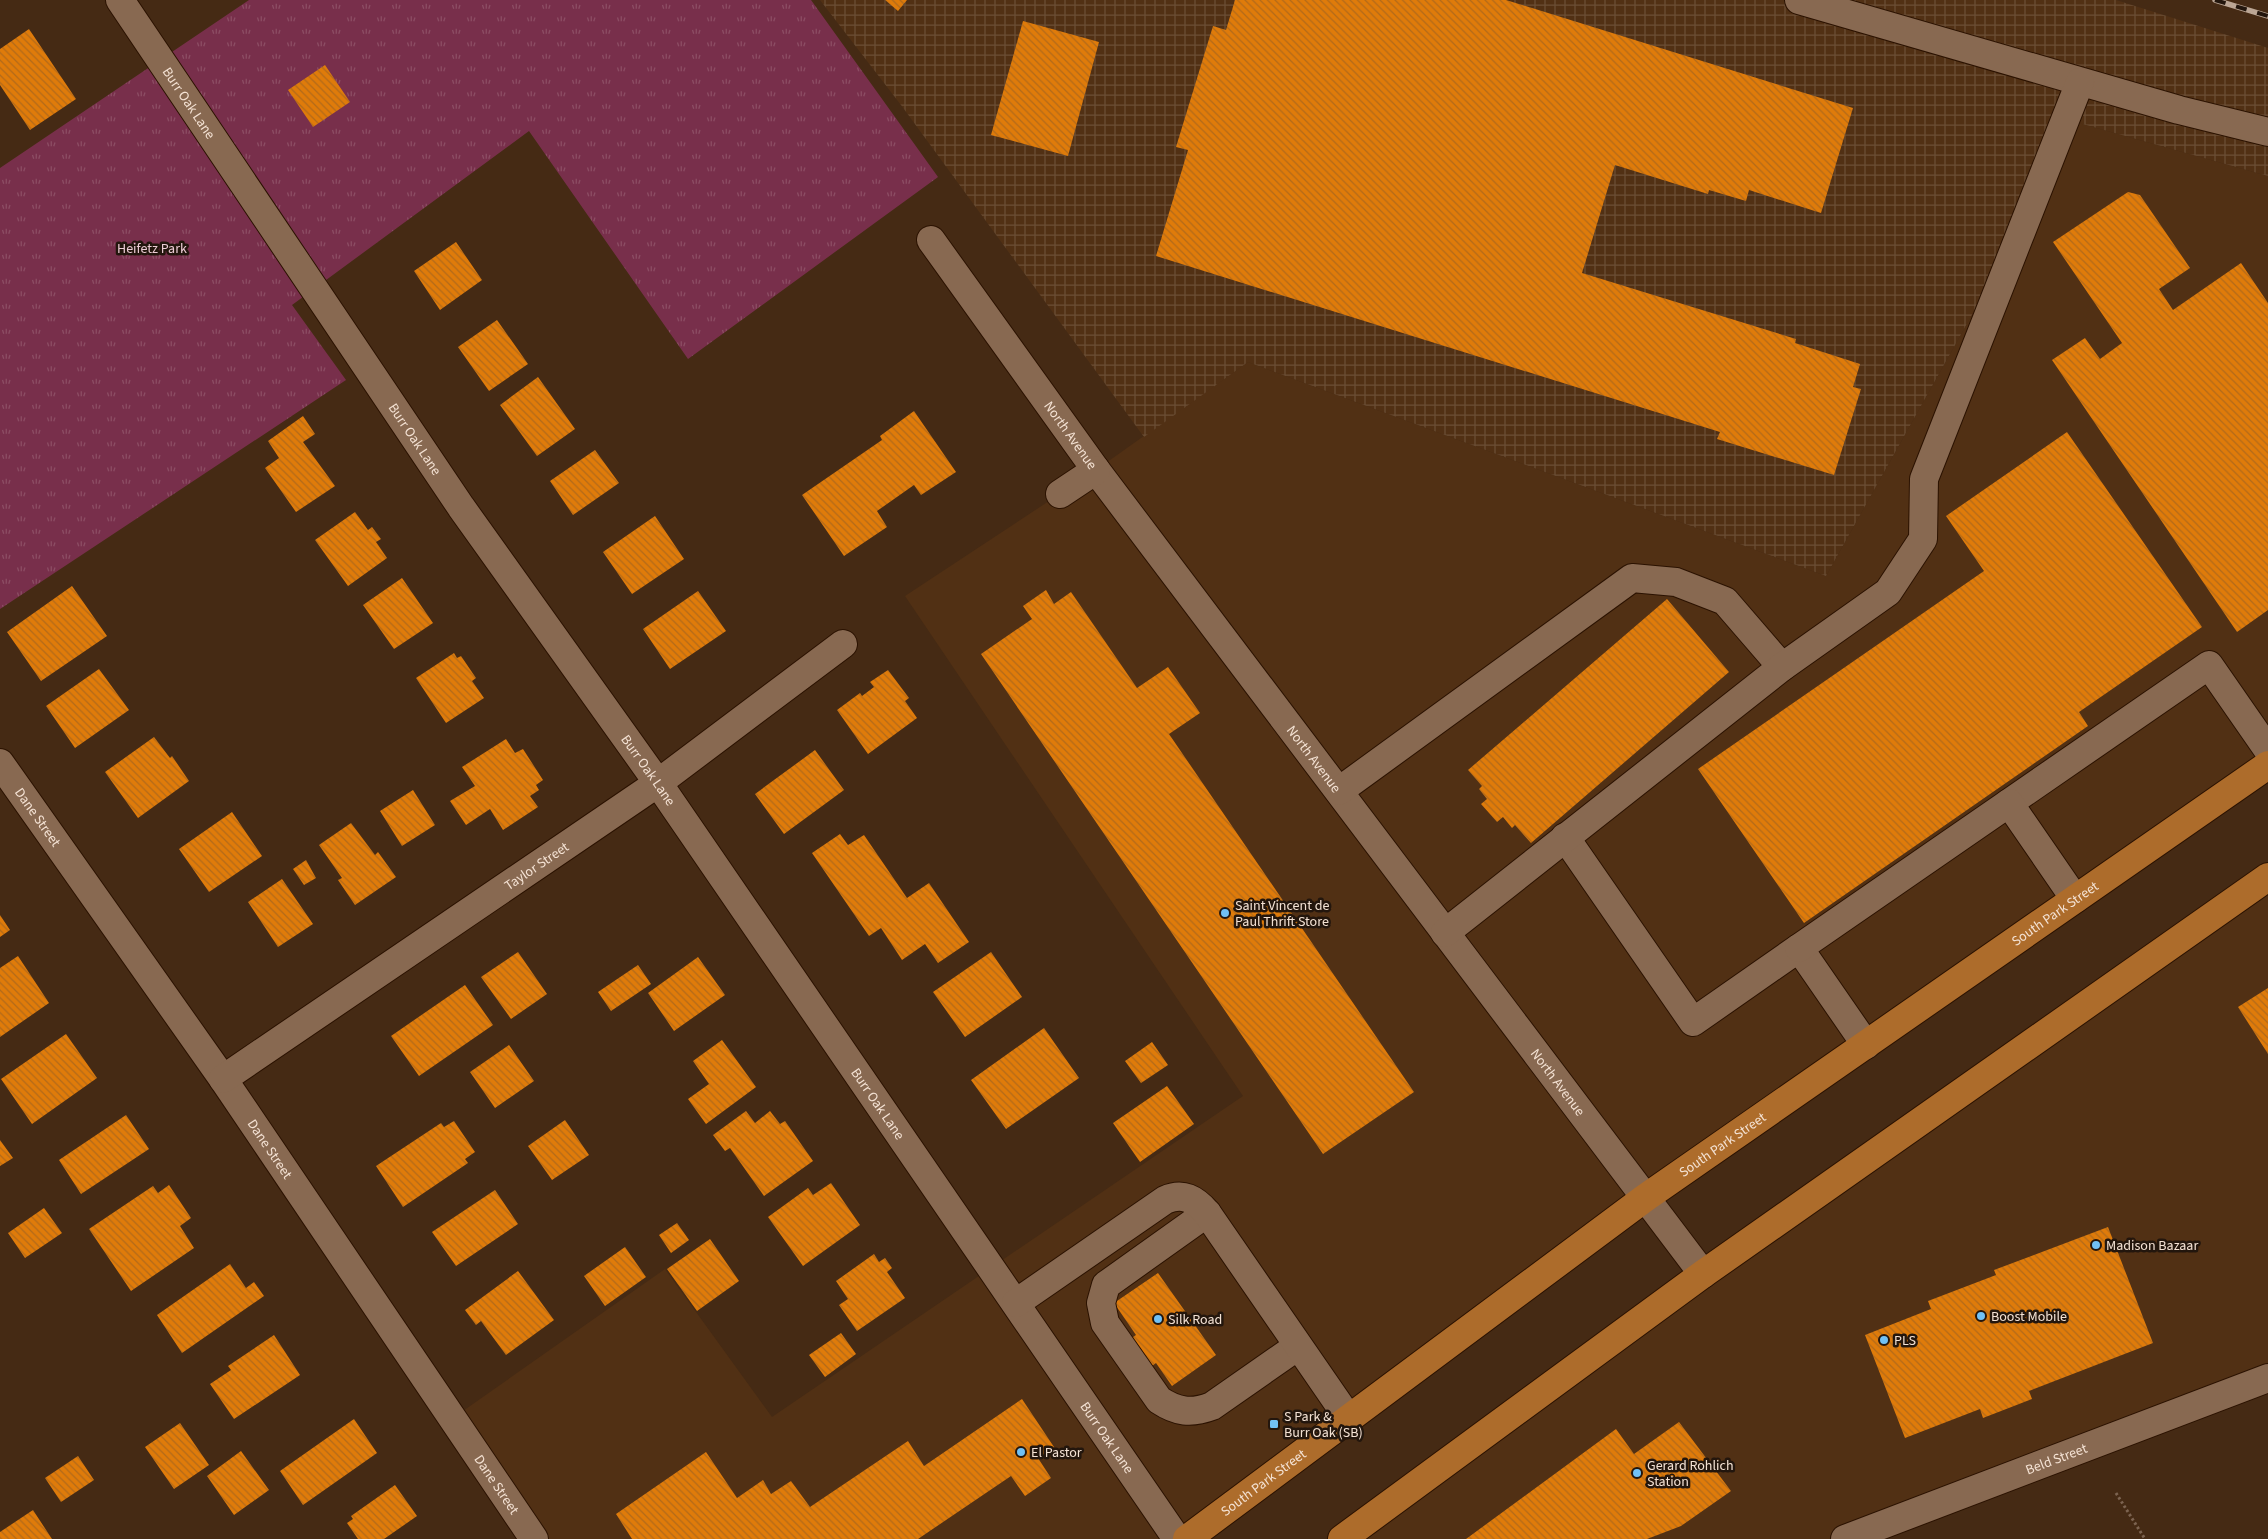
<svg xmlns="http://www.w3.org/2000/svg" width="2268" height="1539" viewBox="0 0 2268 1539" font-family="'Source Sans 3',sans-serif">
<defs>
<pattern id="industrial-grid" width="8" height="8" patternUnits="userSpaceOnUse" patternTransform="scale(1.25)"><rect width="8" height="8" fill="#513014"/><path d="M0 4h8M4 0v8" fill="none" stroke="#6b4e35"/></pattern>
<pattern id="park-tufts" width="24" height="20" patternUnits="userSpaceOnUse" patternTransform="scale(1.25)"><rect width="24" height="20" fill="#782f4b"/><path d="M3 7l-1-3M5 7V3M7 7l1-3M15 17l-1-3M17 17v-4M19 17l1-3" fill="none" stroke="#8c4d64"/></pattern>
<pattern id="building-back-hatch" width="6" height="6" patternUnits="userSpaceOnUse" patternTransform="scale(1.25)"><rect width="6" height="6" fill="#df7b0a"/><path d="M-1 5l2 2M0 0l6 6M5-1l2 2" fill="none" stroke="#b26a1a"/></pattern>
</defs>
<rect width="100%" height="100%" fill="#452a14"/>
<path fill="#513014" d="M2079,123l189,53v589l-1081,774h-653l-81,-121 212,-149 107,148 471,-321 -338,-500 191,-126 152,-108 578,214z
M2268,877v501l-423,161h-503z"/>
<path fill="url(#industrial-grid)" d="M820,0h1296l152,48v128l-189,-53 -253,453 -578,-214 -104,75 -243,-332z"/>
<path fill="url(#park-tufts)" d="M249,0h562l127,177 -250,182 -159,-228 -237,174 54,75 -346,229v-441z"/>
<path fill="url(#building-back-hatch)" d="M885,0h22l-9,11z
M1235,0h271l347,108 -32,105 -72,-23 -3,11 -37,-11 -1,4 -93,-29 -33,108 214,66 -1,4 65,21 -7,23 8,2 -27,86 -117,-36 3,-7 -564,-176 32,-106 -12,-3 37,-121 13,4z
M1023,21l76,21 -31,114 -77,-21z
M29,29l47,70 -46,31 -30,-45v-36z
M325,65l25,37 -37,25 -25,-37z
M2128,192l12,3 50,73 -31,21 14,21 68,-47 27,40v307l-31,22 -185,-272 33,-22 15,21 22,-16 -69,-101z
M456,242l26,38 -42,30 -26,-39z
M497,320l31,44 -39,27 -31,-44z
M538,377l37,52 -38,27 -37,-51z
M914,411l42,61 -35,23 -7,-10 -37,26 10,16 -43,29 -42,-61 80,-55 -2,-4z
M303,416l12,18 -12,8 32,44 -39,26 -31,-44 14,-10 -11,-17z
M2067,432l135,195 -123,85 9,14 -284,197 -106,-154 286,-198 -38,-55z
M595,450l24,33 -46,32 -23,-34z
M355,512l13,18 4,-3 9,12 -5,3 11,16 -39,28 -33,-46z
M655,516l29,43 -52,35 -29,-42z
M402,578l31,45 -39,26 -31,-44z
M72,586l35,50 -66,45 -34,-49z
M1046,590l8,14 17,-12 66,96 31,-21 32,46 -31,21 245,358 -91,62 -342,-500 51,-35 -9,-13z
M698,591l28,40 -56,38 -27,-40z
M1667,599l62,73 -198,171 -16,-18 -3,3 -9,-11 -6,5 -16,-18 6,-5 -8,-10 3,-3 -14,-16z
M454,653l3,5 4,-2 15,22 -4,3 12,17 -38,25 -30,-45z
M99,669l30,41 -54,38 -29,-42z
M888,670l21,28 -4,3 12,17 -49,36 -31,-44 23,-17 2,3 12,-9 -4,-5z
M154,737l16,21 2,-2 17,25 -51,37 -33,-46z
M506,739l9,14 8,-4 20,31 -7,5 3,5 -9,6 8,11 -35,23 -13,-21 -24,16 -16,-24 25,-15 -13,-19z
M815,750l29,40 -60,44 -29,-40z
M413,790l22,35 -33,21 -22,-35z
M232,812l30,44 -53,36 -30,-43z
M351,823l24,32 3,-3 18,25 -41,28 -17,-25 4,-2 -23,-33z
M840,834l8,11 16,-10 43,63 22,-15 40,59 -31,21 -13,-19 -23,16 -21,-32 -12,8 -57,-83z
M306,860l10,18 -12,7 -11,-16z
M282,879l31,45 -35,23 -30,-45z
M0,915l10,15 -10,7z
M518,952l29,42 -36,25 -30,-42z
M991,952l31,45 -57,40 -32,-45z
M18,956l31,47 -49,34v-69z
M698,957l27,38 -51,36 -26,-38z
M638,965l13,19 -40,27 -13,-19z
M465,985l28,40 -74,51 -28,-40z
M2268,988v66l-30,-47z
M1044,1028l35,50 -73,51 -35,-49z
M66,1034l31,44 -65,46 -31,-45z
M722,1040l34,47 -50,37 -18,-25 21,-15 -16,-23z
M1152,1042l16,23 -27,18 -16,-22z
M509,1045l25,36 -39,27 -25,-36z
M1167,1086l27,38 -54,38 -27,-39z
M746,1111l9,12 15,-12 10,13 5,-3 28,40 -49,35 -34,-48 -5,3 -12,-16z
M126,1115l23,34 -68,45 -22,-34z
M565,1120l24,35 -37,25 -24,-34z
M454,1121l21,31 -10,7 3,4 -65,44 -27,-41 65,-43 3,4z
M0,1140l13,18 -13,8z
M831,1183l29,42 -57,41 -35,-49 40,-29 5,7z
M169,1185l22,33 -11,8 14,22 -63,43 -42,-62 64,-43 5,7z
M495,1190l23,34 -62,42 -24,-34z
M44,1208l18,25 -37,25 -17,-25z
M677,1223l12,17 -18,13 -12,-18z
M2108,1227l45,116 -124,48 3,8 -49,19 -3,-9 -75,29 -40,-103 66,-26 -3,-8 68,-26 -2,-5z
M710,1239l29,42 -42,30 -30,-42z
M625,1247l21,30 -41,29 -21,-30z
M874,1254l5,8 6,-4 7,10 -5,4 18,26 -48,33 -18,-26 9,-6 -12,-18z
M230,1264l16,24 8,-6 10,14 -82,57 -25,-38z
M518,1271l36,49 -48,35 -25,-34 -5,4 -11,-15z
M1158,1273l58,82 -44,31 -16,-23 -9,7 -20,-29 9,-6 -22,-32z
M841,1333l15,21 -31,23 -16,-22z
M274,1335l26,40 -66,44 -24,-35 21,-14 -3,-4z
M1022,1399l32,48 -16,11 13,20 -26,18 -14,-20 -93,63h-286l-16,-25 90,-62 31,46 26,-18 8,14 20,-13 19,26 98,-66 16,25z
M354,1419l23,34 -74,52 -23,-34z
M1679,1422l52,69 -50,35 -34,13h-181l150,-110 18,25z
M180,1423l29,42 -35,24 -29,-42z
M241,1451l28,39 -35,25 -27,-39z
M78,1456l16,24 -33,22 -16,-24z
M395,1485l22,31 -33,23h-26l-11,-16 6,-4 -2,-3z
M33,1510l19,29h-52v-7z"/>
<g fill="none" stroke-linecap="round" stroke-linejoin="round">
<defs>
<g id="minor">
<path id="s1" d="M120,0l341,507 197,276 519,756"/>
<path d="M1799,0l380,110 89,22"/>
<path id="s2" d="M931,240l165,230 607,804"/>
<path d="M1060,494l36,-24"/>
<path id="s3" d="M0,763l223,316 311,460"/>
<path d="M1339,791l293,-213 44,4 49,19 57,66"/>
<path d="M2009,803l200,-138 59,85"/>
<path d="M1565,837l128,185 106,-74 67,97"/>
<path d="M1445,933l337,-266 106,-75 35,-53 1,-60 156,-397"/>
<path d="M1799,948l210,-145 66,96"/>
<path id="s4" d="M223,1079l435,-296 185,-139"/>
<path d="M1207,1213l-101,72 -5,18 4,20 54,77c18,12 32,14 53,6l86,-60"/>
<path d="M1016,1303l149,-103c18,-8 30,-1 42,13l142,206"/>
<path id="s5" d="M1845,1539l423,-161"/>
</g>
<g id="major">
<path id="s6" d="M1187,1539l458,-341 623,-433"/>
<path d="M1342,1539l361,-265 565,-397"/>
</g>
</defs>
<use href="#minor" stroke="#2b1200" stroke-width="30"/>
<use href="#major" stroke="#2b1200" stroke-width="30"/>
<path stroke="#7c6350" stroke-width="3" stroke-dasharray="2.5 2.5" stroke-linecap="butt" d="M2116,1493l29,46"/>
<use href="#minor" stroke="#886951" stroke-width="28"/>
<use href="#major" stroke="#ad6c2b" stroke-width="28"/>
<defs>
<path id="rail" d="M2215,0l53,16"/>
</defs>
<use href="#rail" stroke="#bba695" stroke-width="5.5"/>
<use href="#rail" stroke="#23160d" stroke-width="4" stroke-dasharray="11" stroke-linecap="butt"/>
</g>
<g fill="#71c1f5" stroke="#23160d" stroke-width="2">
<circle cx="1225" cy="913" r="5"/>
<circle cx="2096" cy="1245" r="5"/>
<circle cx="1981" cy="1316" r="5"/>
<circle cx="1158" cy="1319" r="5"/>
<circle cx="1884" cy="1340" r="5"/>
<rect x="1269" y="1419" width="10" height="10" rx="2.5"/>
<circle cx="1021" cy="1452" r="5"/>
<circle cx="1637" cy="1473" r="5"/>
</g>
<g text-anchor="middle" stroke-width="5" stroke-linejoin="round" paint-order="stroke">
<g font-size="14" fill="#f4e2d4" stroke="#23160d">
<text dy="5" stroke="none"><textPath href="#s1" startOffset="124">Burr Oak Lane</textPath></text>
<text dy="5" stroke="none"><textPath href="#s2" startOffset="240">North Avenue</textPath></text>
<text dy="5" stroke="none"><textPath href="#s1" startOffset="529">Burr Oak Lane</textPath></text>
<text dy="5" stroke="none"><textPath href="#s2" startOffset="645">North Avenue</textPath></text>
<text dy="5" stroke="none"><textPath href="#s1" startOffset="934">Burr Oak Lane</textPath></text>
<text dy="5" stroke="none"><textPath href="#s3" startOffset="66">Dane Street</textPath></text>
<text dy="5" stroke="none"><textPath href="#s4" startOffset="379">Taylor Street</textPath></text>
<text dy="5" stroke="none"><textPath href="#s6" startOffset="1070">South Park Street</textPath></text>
<text dy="5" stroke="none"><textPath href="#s2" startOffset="1050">North Avenue</textPath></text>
<text dy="5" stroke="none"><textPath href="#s1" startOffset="1339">Burr Oak Lane</textPath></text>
<text dy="5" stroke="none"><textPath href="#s6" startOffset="665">South Park Street</textPath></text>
<text dy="5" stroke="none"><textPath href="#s3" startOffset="471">Dane Street</textPath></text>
<text dy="5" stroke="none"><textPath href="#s1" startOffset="1744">Burr Oak Lane</textPath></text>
<text dy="5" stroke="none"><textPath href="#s5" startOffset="226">Beld Street</textPath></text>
<text dy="5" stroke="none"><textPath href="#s6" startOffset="95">South Park Street</textPath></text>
<text dy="5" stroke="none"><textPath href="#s3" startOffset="876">Dane Street</textPath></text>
</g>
<g font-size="14" fill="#ecccd5" stroke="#23160d">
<text x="152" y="253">Heifetz Park</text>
</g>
<g font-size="14" fill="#f4e2d4" stroke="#23160d" text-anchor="start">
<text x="1235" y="910">Saint Vincent de<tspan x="1235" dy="16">Paul Thrift Store</tspan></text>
<text x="2106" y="1250">Madison Bazaar</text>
<text x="1991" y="1321">Boost Mobile</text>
<text x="1168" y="1324">Silk Road</text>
<text x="1894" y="1345">PLS</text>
<text x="1284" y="1421">S Park &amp;<tspan x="1284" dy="16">Burr Oak (SB)</tspan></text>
<text x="1031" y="1457">El Pastor</text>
<text x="1647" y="1470">Gerard Rohlich<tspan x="1647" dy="16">Station</tspan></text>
</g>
</g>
</svg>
